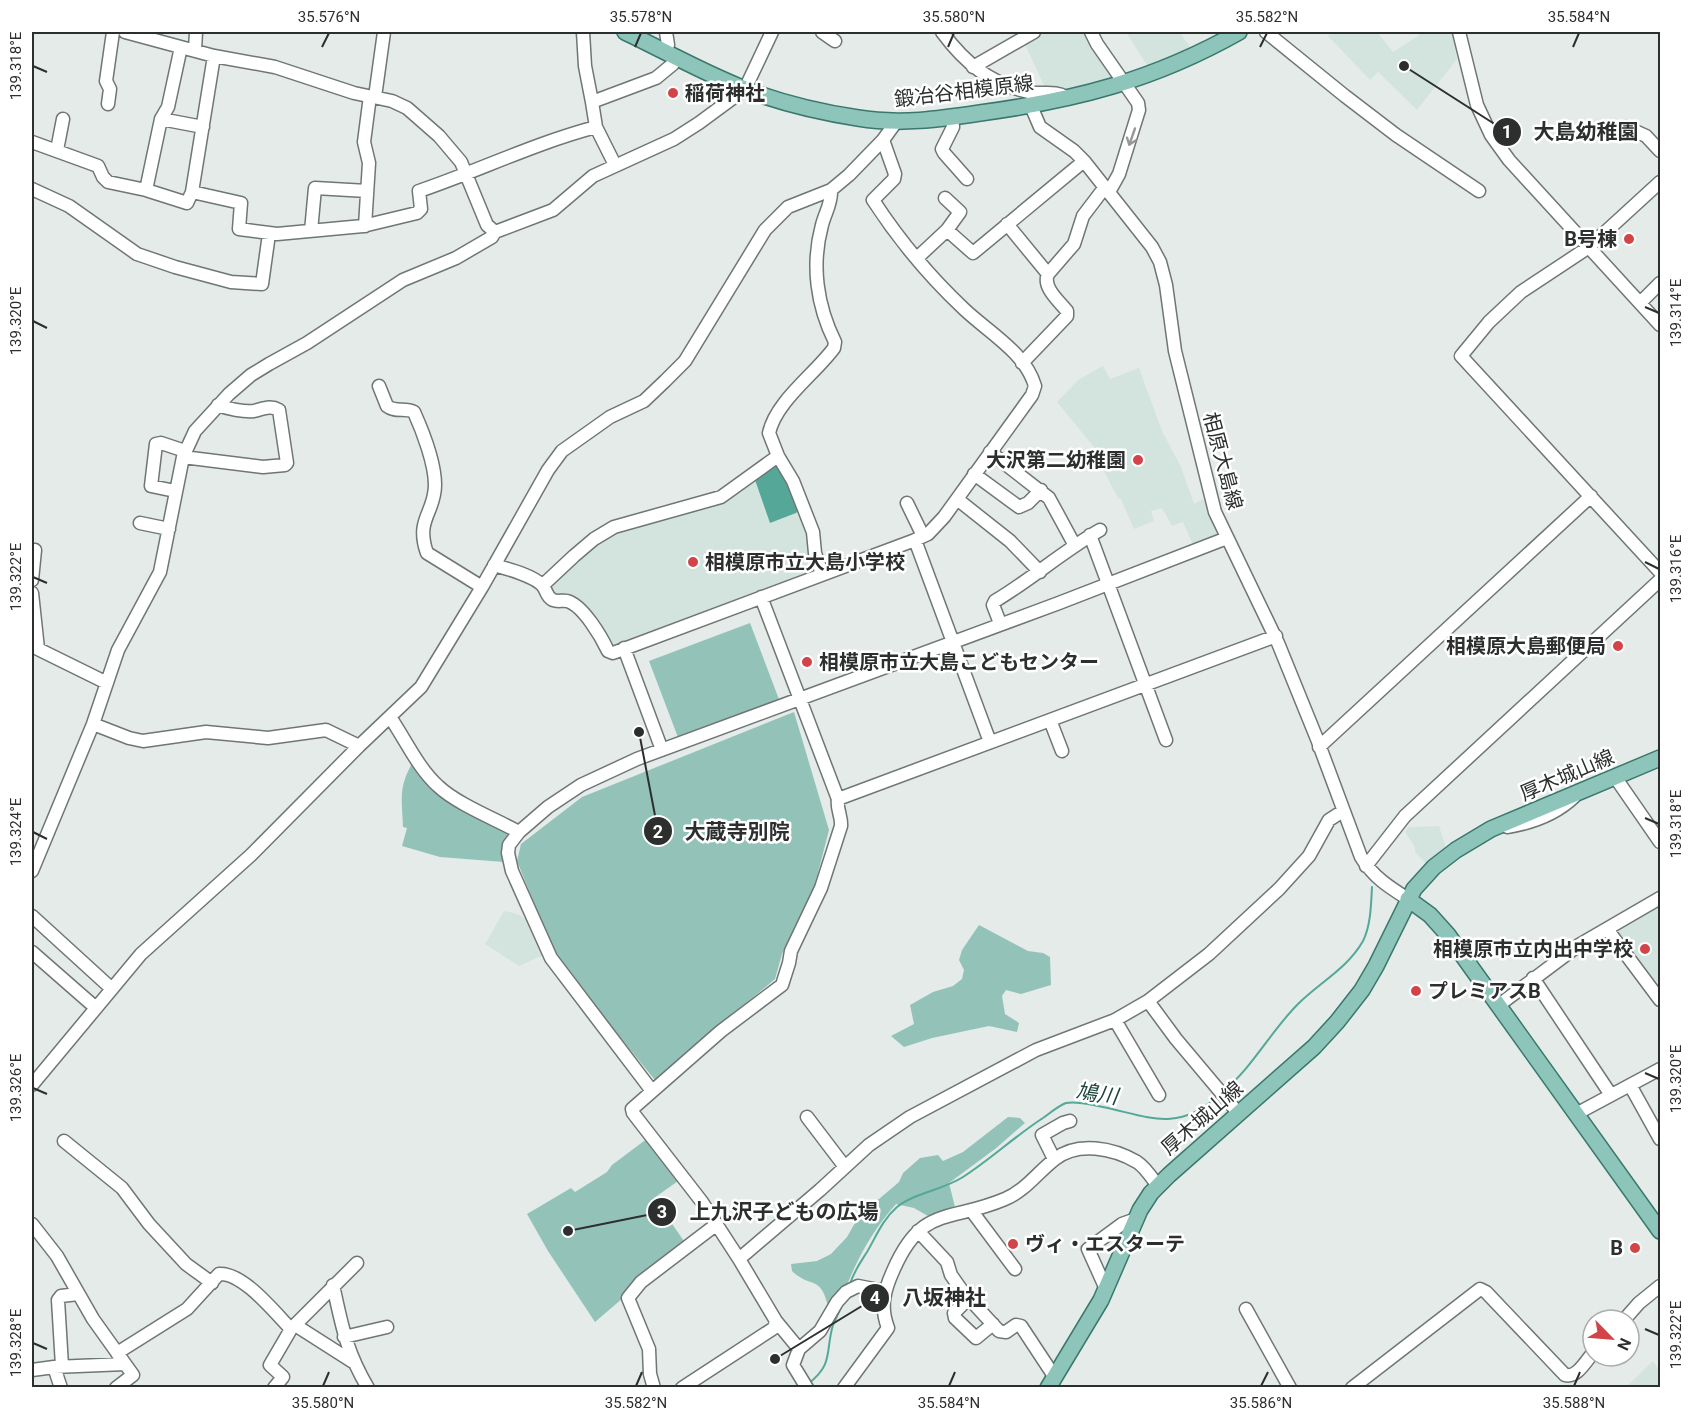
<svg xmlns="http://www.w3.org/2000/svg" width="1692" height="1419" viewBox="0 0 1692 1419" font-family="Roboto,'Noto Sans JP',sans-serif">
<rect width="100%" height="100%" fill="#e4ebe9"/>
<path fill="#d3e4df" d="M1038,32h51l26,44 -1,4 -47,11 -21,-1 -23,-50z
M1126,32h53l13,17 -43,19z
M1333,32h44l16,20 25,-16 2,-4h32l5,27 -40,51 -39,-38 -8,8 -42,-44z
M1103,366l7,13 29,-11 23,63 19,36 13,37 9,-5 18,37 -27,11 -11,-25 -11,4 -10,-18 -11,3 3,10 -20,8 -13,-30 -3,-1 -23,-44 3,-2 -41,-50 21,-22z
M774,463l34,67 7,41 -202,79 -31,-40 -28,-12 -6,-14 39,-36 28,-18 108,-32z
M1439,826l7,22 -20,16 -11,-12v-5l-10,-15 4,-5z
M1660,902v83l-16,-16 -28,-39z
M504,911l14,3 10,7 15,34 -24,11 -34,-22z
M1653,1361l7,11v15h-34z"/>
<path fill="#93c3b8" d="M750,623l30,79 -101,38 -30,-79z
M794,712l35,118 -15,58 -32,66 -7,25 -120,101 -82,-100 -20,-30 -36,-89 4,-17 61,-47z
M413,762l96,69c2,11 -6,20 -5,31l-64,-5 -38,-11 5,-18 -4,-1c-1,-27 -5,-40 10,-65z
M979,925l49,26 15,2 7,4 1,28 -30,9 -15,-4 -4,6 3,18 14,9 -2,9 -28,-6 -57,12 -28,9 -13,-11 23,-12 -4,-19 23,-13 20,-6 9,-7 2,-9 -5,-10 3,-10z
M1008,1117l12,1 5,5 -30,26 -46,34 6,24 -27,9 -14,-8 -18,-4c-26,29 -44,64 -56,100l-11,6c-8,-37 -17,-20 -37,-39l-1,-7 26,-3 14,-7 16,-17 17,-30 15,-8 20,-17 4,-9 17,-15 18,-3 5,6 20,-9z
M648,1138l33,41 -27,19 32,46 -91,78 -47,-71 -21,-37 44,-26 4,4 32,-20 5,-7z"/>
<path fill="#55a897" d="M777,464l13,17 10,28 -4,4 -26,10 -16,-46z"/>
<g fill="none" stroke-linecap="round" stroke-linejoin="round">
<path stroke="#55a897" stroke-width="2" d="M1224,1091c30,-26 47,-60 74,-87 22,-22 49,-35 65,-63 8,-16 8,-37 9,-54
M850,1284c4,-13 10,-21 17,-32 9,-15 15,-32 30,-45 17,-14 46,-17 66,-30 28,-18 52,-41 80,-59 7,-5 15,-12 23,-15 10,-2 22,1 32,3 47,9 77,28 119,-9
M808,1384c26,-20 17,-32 25,-59 3,-7 7,-15 10,-22"/>
<defs>
<path id="minor" d="M125,32l89,24 61,11 79,26 38,8 15,7 32,28 22,26 26,63 8,7
M583,32l2,34 7,36
M666,32l2,13
M822,32l13,9
M942,32c23,31 48,52 87,60 13,3 26,-2 37,5
M1091,32l6,12 41,59 1,7 -20,64 -10,18
M1266,32l79,64 51,39 83,56
M1459,32l18,73 14,30 18,25 151,165
M195,50l1,-18
M973,67l61,-35
M745,89l27,-57
M375,97l9,-65
M108,104l2,-15 -4,-8 7,-49
M1031,106l9,21 34,24 10,10 68,86 8,15 6,23 9,66 40,161 63,131 39,96 44,118c12,20 28,30 47,42
M952,118l1,9 -11,22 2,4 23,26
M161,119l42,8
M1626,127l20,9 14,15
M883,140l12,34 -1,5 -21,21c26,40 57,77 91,109 24,23 61,43 71,77l-3,9 -88,122 -16,17 -13,6
M32,142l66,24 5,11 5,5 38,8 41,13 5,-11 22,-136
M57,150l6,-31
M615,165l-19,-38 -4,-25 64,-24 17,-14
M1660,182l-71,65 -68,45 -32,30 -28,34 199,216
M32,189l37,17 68,48 38,13 56,15 31,2 7,-50
M146,190l15,-71 7,-12 13,-60
M192,192l49,11 -2,26 38,5 86,-8 54,-13 4,-4 -2,-18c59,-20 116,-48 177,-64
M1007,224l41,50
M365,226l4,-63 -5,-21 6,-46
M947,230l26,23 111,-92
M311,231l4,-43 52,3
M917,258l30,-28 13,-18 -15,-14
M1640,303l20,-20
M1022,363l45,-47v-5c-8,-10 -25,-24 -19,-37l26,-30 9,-28 22,-29
M379,386l8,20c9,7 18,1 27,6 9,20 21,52 21,73 0,28 -20,34 -8,68l55,34
M990,452l59,46 25,46
M183,457l80,10 22,-2 2,-2 -8,-53c-9,-5 -16,-1 -25,1 -10,1 -26,-2 -36,-6
M974,474l45,33 9,-4 13,-13
M175,491l-24,-5 5,-42 5,-1 24,8
M957,499l53,42 30,31
M907,503l16,33
M140,523l29,6
M1090,535l76,205
M494,565c14,4 38,10 48,20 5,5 4,12 11,15 5,2 9,0 14,1 16,4 35,37 41,50l5,2 302,-113 75,202
M822,574l-7,-21 -2,-21 -20,-51 -15,-25 -9,-23c7,-32 46,-59 65,-85l1,-6c-18,-36 -24,-77 -13,-117 3,-12 10,-22 9,-35
M32,580l3,-30
M543,585l31,-29 20,-17 20,-12 107,-30 57,-41
M32,593l6,56 69,34
M761,597l77,202
M1000,623l-7,-18 2,-4c37,-22 68,-50 105,-71
M624,648l38,102
M390,717c15,22 28,51 48,69 19,18 57,33 81,46
M1050,720l12,31
M93,724l36,14 14,3 63,-9 62,6 58,-8 33,16
M1319,747l272,-251
M1615,777l45,65
M1507,827c25,-4 48,-12 67,-30
M1366,866l39,-50 255,-236
M32,871l61,-147 25,-74 42,-78 23,-115 12,-26 34,-37 22,-19 18,-11 38,-21 96,-63 53,-22 36,-21 3,-5 58,-22 40,-34 81,-37 25,-16 38,-28 5,-7
M32,916l80,73
M1607,929l53,71
M32,952l64,56
M1533,978l78,117
M1148,1001l28,38 63,75
M1499,1005l80,-60 81,-47
M1115,1020l44,75
M32,1085l109,-131 110,-99 108,-109 62,-59 61,-100 66,-117 14,-19 48,-34 34,-16 21,-20 20,-20 80,-131 23,-23 43,-17 18,-15 34,-35 13,-18
M1630,1085l30,54
M652,1091l-101,-133 -39,-87 -4,-18 1,-8 10,-13 29,-25 33,-22 56,-26 422,-156 168,-65
M1576,1114l84,-45
M807,1117l38,50
M64,1141l58,47 27,36 37,40 26,19
M1054,1159l-12,-24 21,-12 7,-2
M971,1210l44,59
M32,1224l25,32 36,63 40,56 -17,13
M918,1231l29,31 4,13 12,17 36,39 7,1 10,-7 5,1 33,50
M739,1259l-37,-57 -69,-89 -1,-4 89,-78 61,-46 7,-22 2,-12 30,-63 20,-62c1,-9 -5,-18 -3,-27l438,-163
M333,1285c9,41 13,66 35,103
M1106,1289l-18,-40 34,-25 14,-5
M969,1298l-15,15 1,5 21,20 17,-14
M1246,1309l44,79
M1624,1320l15,-17 21,-17
M776,1321l23,28 -6,16 14,23
M295,1325l58,37
M344,1337l43,-10
M799,1349l21,-18 17,-29 9,-10 12,-6 26,5
M117,1353l70,-44 32,-35c24,-2 56,39 72,55
M62,1366l-4,-66 3,-4 17,-2
M54,1367l7,21
M32,1370l22,-3 71,-3
M274,1388l9,-11 -13,-12 21,-36 66,-66
M654,1388l-4,-14 -1,-25 -21,-51 13,-16 76,-58
M682,1388l92,-60 2,-7 -37,-62 81,-69 49,-45 41,-28 126,-67 79,-30 33,-19 61,-47 70,-65 30,-33 20,-36 14,-9
M844,1388l44,-60c-8,-21 -4,-37 5,-57 29,-67 56,-48 112,-72 20,-8 33,-27 50,-40 23,-18 58,-11 82,3 8,5 15,16 21,24
M1352,1388l128,-99 6,3 79,83c12,3 20,-13 28,-22"/>
<path id="major" d="M625,32c38,18 75,39 115,55 37,15 79,25 118,31 42,7 82,1 122,-5 96,-13 174,-33 259,-81
M1408,899l22,16 18,20 212,296
M1048,1388l53,-88 39,-90 11,-17 18,-18 145,-128 23,-25 25,-32 14,-24 38,-77 20,-22 22,-17 35,-21 169,-71"/>
</defs>
<use href="#minor" stroke="#6f7674" stroke-width="15"/>
<use href="#major" stroke="#3a786c" stroke-width="18"/>
<use href="#minor" stroke="#fff" stroke-width="12"/>
<use href="#major" stroke="#8ec5bb" stroke-width="15"/>
</g>
<defs><path id="oneway-shaft" d="M-6 0H5M1.5-3L5.5 0L1.5 3" fill="none" stroke-width="1.6" stroke-linecap="round" stroke-linejoin="round" transform="scale(1.5)"/></defs>
<use stroke="#969796" href="#oneway-shaft" transform="translate(1132 137) rotate(109)"/>
<path fill="none" stroke="#2c2f2e" stroke-width="2" d="M322,47l7,-14M635,47l6,-14M948,47l6,-14M1260,47l7,-14M1573,47l6,-14M33,66l14,6M1645,307l14,6M33,321l14,7M1645,562l14,7M33,577l14,6M1645,818l14,6M33,832l14,7M1645,1073l14,6M33,1088l14,6M1645,1329l14,6M33,1343l14,6M323,1386l6,-14M636,1386l6,-14M949,1386l6,-14M1261,1386l7,-14M1574,1386l6,-14"/>
<g fill="#d34449" stroke="#fff" stroke-width="2">
<circle cx="673" cy="93" r="6"/>
<circle cx="1629" cy="239" r="6"/>
<circle cx="1138" cy="460" r="6"/>
<circle cx="693" cy="562" r="6"/>
<circle cx="1618" cy="646" r="6"/>
<circle cx="807" cy="662" r="6"/>
<circle cx="1645" cy="949" r="6"/>
<circle cx="1416" cy="991" r="6"/>
<circle cx="1013" cy="1244" r="6"/>
<circle cx="1635" cy="1248" r="6"/>
</g>
<g text-anchor="middle" stroke-width="5" stroke-linejoin="round" paint-order="stroke">
<g font-size="20" fill="#2c2f2e" stroke="#fff">
<text transform="translate(964 91) rotate(-7)" y="7">鍛冶谷相模原線</text>
<text transform="translate(1223 461) rotate(75)" y="7">相原大島線</text>
<text transform="translate(1567 775) rotate(-23)" y="7">厚木城山線</text>
<text transform="translate(1202 1118) rotate(-41)" y="7">厚木城山線</text>
</g>
<g font-size="20" font-weight="bold" fill="#2c2f2e" stroke="#fff" text-anchor="start">
<text x="685" y="100">稲荷神社</text>
<text x="1617" y="246" text-anchor="end">B号棟</text>
<text x="1126" y="467" text-anchor="end">大沢第二幼稚園</text>
<text x="705" y="569">相模原市立大島小学校</text>
<text x="1606" y="653" text-anchor="end">相模原大島郵便局</text>
<text x="819" y="669">相模原市立大島こどもセンター</text>
<text x="1633" y="956" text-anchor="end">相模原市立内出中学校</text>
<text x="1428" y="998">プレミアスB</text>
<text x="1025" y="1251">ヴィ・エスターテ</text>
<text x="1623" y="1255" text-anchor="end">B</text>
</g>
<g font-size="21" font-style="italic" fill="#1d443c" stroke="#fff">
<text transform="translate(1097 1094) rotate(8)" y="7">鳩川</text>
</g>
</g>
<path fill="none" stroke="#2c2f2e" stroke-width="2" d="M1404 66L1507 132M639 732L658 831M568 1231L662 1212M775 1359L875 1298"/>
<g fill="#2c2f2e" stroke="#fff" stroke-width="2">
<circle cx="1404" cy="66" r="6"/>
<circle cx="639" cy="732" r="6"/>
<circle cx="568" cy="1231" r="6"/>
<circle cx="775" cy="1359" r="6"/>
<circle cx="1507" cy="132" r="15"/>
<circle cx="658" cy="831" r="15"/>
<circle cx="662" cy="1212" r="15"/>
<circle cx="875" cy="1298" r="15"/>
</g>
<g font-size="18" text-anchor="middle" font-weight="bold" fill="#fff">
<text x="1507" y="138">1</text>
<text x="658" y="838">2</text>
<text x="662" y="1218">3</text>
<text x="875" y="1304">4</text>
</g>
<g font-size="21" text-anchor="middle" font-weight="bold" fill="#2c2f2e" stroke="#fff" stroke-width="5" stroke-linejoin="round" paint-order="stroke">
<text x="1586" y="139">大島幼稚園</text>
<text x="737" y="839">大蔵寺別院</text>
<text x="784" y="1219">上九沢子どもの広場</text>
<text x="944" y="1305">八坂神社</text>
</g>
<rect width="1692" height="1419" fill="none" stroke="#ffffff" stroke-width="66"/>
<g transform="translate(1611 1338) rotate(115)"><circle r="28" fill="#ffffff" stroke="#abacab" stroke-width="1.5"/>
<path d="M0-4.5L10 22L0 15L-10 22Z" fill="#d34449"/>
<text y="-9" font-size="16" font-weight="bold" text-anchor="middle" fill="#2c2f2e">N</text>
</g>
<rect x="33" y="33" width="1626" height="1353" fill="none" stroke="#2c2f2e" stroke-width="2"/>
<g font-size="15" text-anchor="middle" fill="#2c2f2e">
<text x="329" y="22">35.576°N</text>
<text x="641" y="22">35.578°N</text>
<text x="954" y="22">35.580°N</text>
<text x="1267" y="22">35.582°N</text>
<text x="1579" y="22">35.584°N</text>
<text transform="translate(16 66) rotate(-90)" y="5">139.318°E</text>
<text transform="translate(1676 313) rotate(-90)" y="5">139.314°E</text>
<text transform="translate(16 321) rotate(-90)" y="5">139.320°E</text>
<text transform="translate(1676 569) rotate(-90)" y="5">139.316°E</text>
<text transform="translate(16 577) rotate(-90)" y="5">139.322°E</text>
<text transform="translate(1676 824) rotate(-90)" y="5">139.318°E</text>
<text transform="translate(16 832) rotate(-90)" y="5">139.324°E</text>
<text transform="translate(1676 1079) rotate(-90)" y="5">139.320°E</text>
<text transform="translate(16 1088) rotate(-90)" y="5">139.326°E</text>
<text transform="translate(1676 1335) rotate(-90)" y="5">139.322°E</text>
<text transform="translate(16 1343) rotate(-90)" y="5">139.328°E</text>
<text x="323" y="1408">35.580°N</text>
<text x="636" y="1408">35.582°N</text>
<text x="949" y="1408">35.584°N</text>
<text x="1261" y="1408">35.586°N</text>
<text x="1574" y="1408">35.588°N</text>
</g>
</svg>
